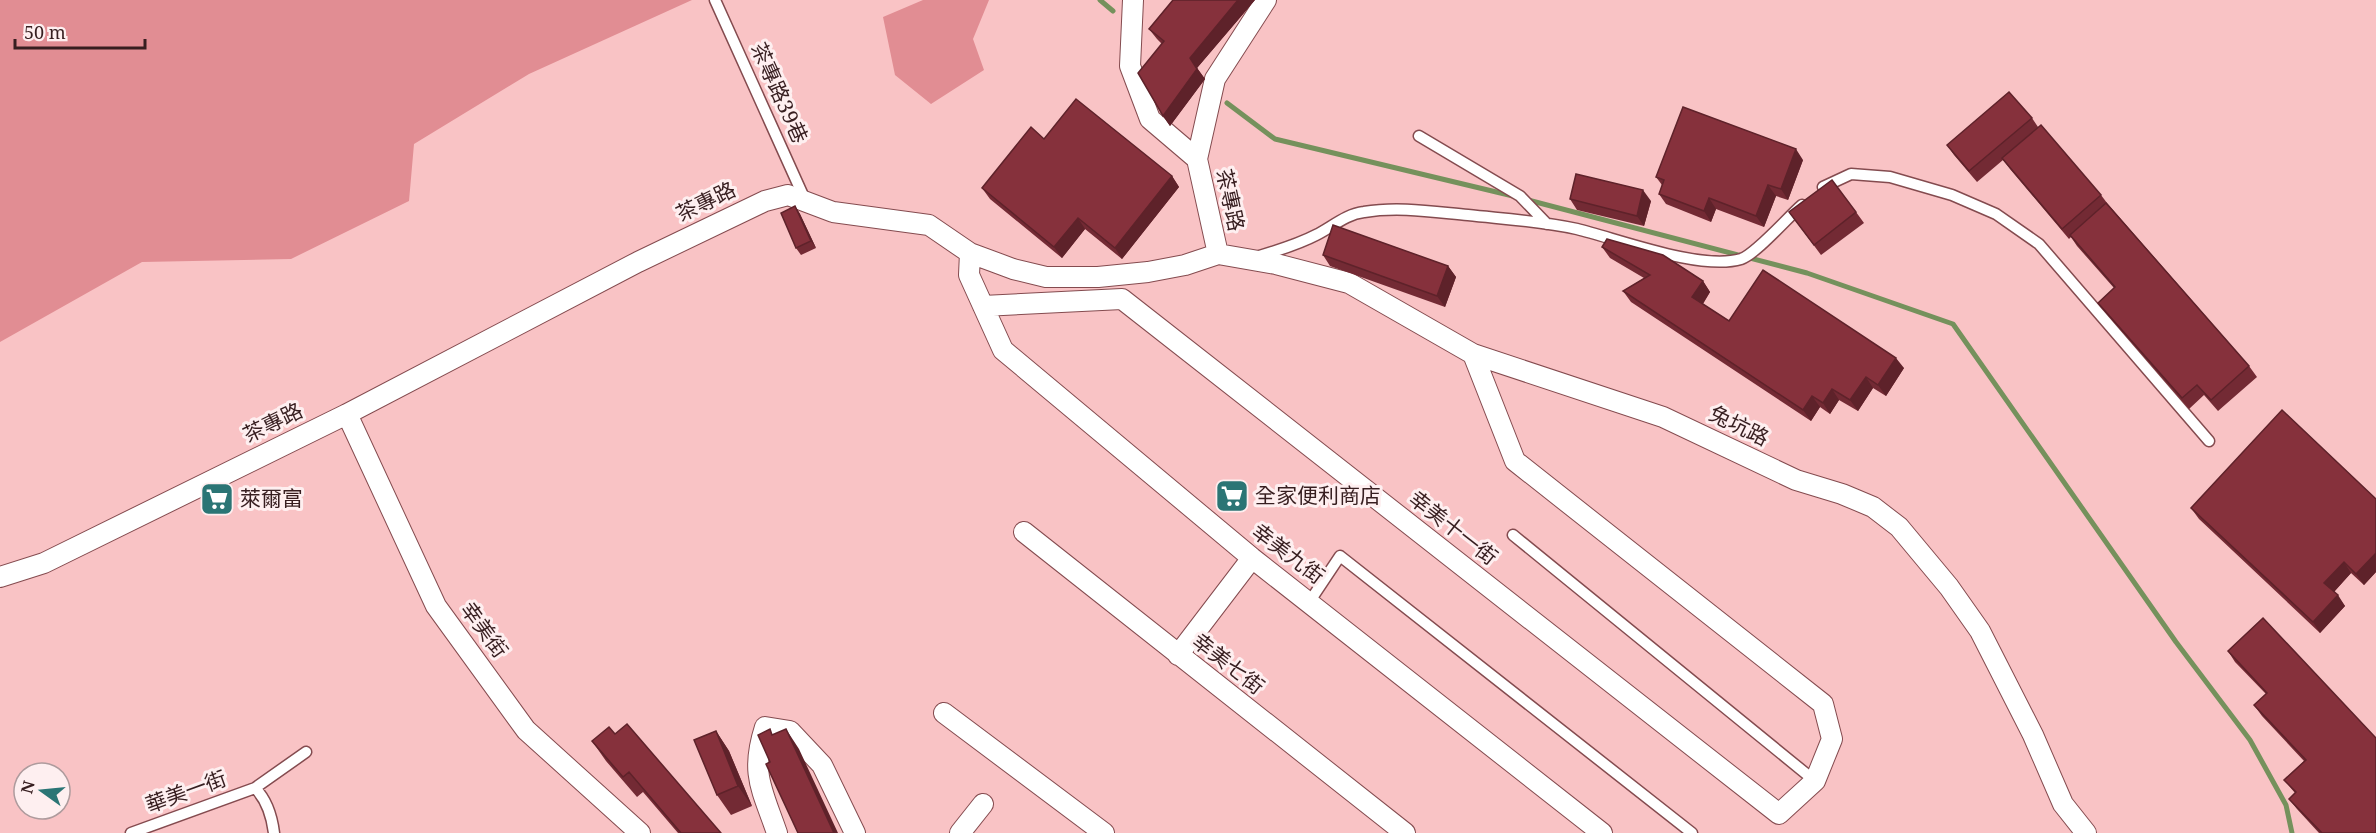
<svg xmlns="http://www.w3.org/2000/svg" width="2376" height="833" viewBox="0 0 2376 833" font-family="'Noto Serif','Noto Sans TC',serif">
<rect width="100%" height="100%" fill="#f9c3c5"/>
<path fill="#e18d93" d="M0,0h692l-163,74 -115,70 -5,57 -118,58 -149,3 -142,80z
M923,0h66l-16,39 11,31 -53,34 -36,-29 -12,-58z"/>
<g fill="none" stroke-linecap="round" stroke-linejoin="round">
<path stroke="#75915c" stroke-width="5" d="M1100,0l13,11
M1227,103l48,36 238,57
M1528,200l279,73 146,51 223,318 74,98 36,65 6,28"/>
<defs>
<path id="service" d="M715,0l91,202
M1419,136l101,60 27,28
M1823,187l28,-13 39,3 62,18 44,19 43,30 170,197
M1256,257c20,-6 41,-12 60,-22 16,-8 30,-21 48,-23 34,-6 71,0 104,3 37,4 73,6 109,14 41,10 124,42 164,30 15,-5 47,-42 61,-54
M1513,535l302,246
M1310,601l30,-45 352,277
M255,788c12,12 17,29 19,45
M131,833l124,-45 51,-36"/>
<path id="minor" d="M1133,0l-3,66 20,53 47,40
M970,253l-1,22 34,75 249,208 350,275
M1218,254l-21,-95 18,-80 51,-79
M983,306l139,-7 657,515 36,-33 17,-42 -9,-35 -308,-243 -42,-107
M347,414l89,192 90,124 114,103
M1024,532l381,301
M0,577l44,-14 303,-149 291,-152 127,-61 23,-6 45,17 96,13 41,28 43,16 33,8h52l50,-5 37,-7 33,-11 58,10 73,19 124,71 190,63 133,63 46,14 31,13 26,20 50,60 31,44 53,104 30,69 23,29
M1178,655l74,-97
M944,713l160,120
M777,833c-15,-44 -27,-59 -12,-106l25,4 32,34 33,68
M960,833l23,-29"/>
</defs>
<use href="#service" stroke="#844b4f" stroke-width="13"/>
<use href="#minor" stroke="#844b4f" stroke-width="22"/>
<use href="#service" stroke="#fff" stroke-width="10"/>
<use href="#minor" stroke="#fff" stroke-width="20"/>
</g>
<path fill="#732a34" d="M1173,0h82l-58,68 8,11 -35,47 -7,-10 -1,-72 -5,-5 -8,-10z
M2032,118l6,9 63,68 6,8 142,163 8,11 -39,34 -14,-16 -15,14 -83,-96 -8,-10 16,-15 -37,-42 -6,-9 -2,2 -59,-70 -7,-9 -26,22 -23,-27 -7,-10z
M1044,139l128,37 7,11 -57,72 -37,-30 -23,29 -72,-59 -8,-11z
M1803,160l-15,40 -12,-4 -12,31 -48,-18 -5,13 -45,-18 -7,-10 3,-9 -6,-8z
M1570,199l81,2 -7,25 -67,-16z
M795,206l5,8 16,34 -15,7 -5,-7z
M1789,212h67l8,11 -43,32z
M1602,247l101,34 7,11 -7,12 26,17 175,47 -18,28 -13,-8 -15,23 -19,-11 -9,14 -10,-7 -9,14 -180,-119 -8,-11 21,-13 -34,-20z
M1323,255l125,11 8,11 -11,30 -115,-41z
M2376,499v73l-12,13 -13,-12 -17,19 11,14 -25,27 -121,-114 -8,-11z
M2263,618l113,215h-57l-22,-24 -8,-10 6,-6 -11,-13 20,-19 -42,-45 -8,-11 12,-11 -31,-32 -7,-11z
M716,731l13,20 23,55 -21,9 -14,-20z
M615,734l106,99h-43l-35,-41 -6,5 -31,-36 -14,-20z"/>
<path fill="#5e222a" d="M1238,0h17l-58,68 8,11 -35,47 -7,-10 27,-58z
M1796,149l7,11 -15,40 -7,-11z
M1172,176l7,11 -57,72 -7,-11z
M1768,185l8,11 -12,31 -8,-11z
M1643,190l8,11 -7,25 -7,-10z
M1709,198l7,11 -5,13 -7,-11z
M795,206l5,8 16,34 -5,-7z
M1078,218l7,11 -23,29 -8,-11z
M1448,266l8,11 -11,30 -8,-11z
M1703,281l7,11 -10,16 -8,-11z
M1896,358l8,10 -18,28 -8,-11z
M1866,377l7,11 -15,23 -8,-11z
M1832,389l7,11 -9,14 -7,-11z
M1812,396l8,11 -9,14 -8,-11z
M2376,553v19l-12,13 -8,-11z
M2344,562l7,11 -19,21 -8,-11z
M2338,595l7,11 -25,27 -7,-11z
M786,729l13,20 39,84h-4z
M716,731l13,20 23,55 -14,-20z"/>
<path fill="#86313c" stroke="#5e222a" stroke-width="1.5" d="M1173,0h65l-48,58 7,11 -34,47 -25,-43 26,-32 -15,-12z
M2009,92l23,26 -63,53 -22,-26z
M1076,99l96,77 -57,72 -37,-30 -24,29 -72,-59 49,-61 13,12z
M1683,107l113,42 -15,40 -13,-4 -12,31 -47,-18 -5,13 -45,-17 5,-14 -8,-3z
M2041,125l60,70 -39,34 -60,-71z
M1576,174l67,16 -6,26 -67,-17z
M1832,180l24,32 -42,33 -25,-33z
M2106,203l143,163 -38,34 -14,-15 -15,13 -84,-95 17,-16 -45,-52z
M795,206l16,35 -15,7 -15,-35z
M1333,225l115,41 -11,30 -114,-41z
M1607,239l56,16 40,26 -11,16 37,24 34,-51 133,88 -18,27 -12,-8 -16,23 -18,-11 -9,14 -11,-7 -9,14 -180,-119 27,-16 -48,-28z
M2282,410l94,89v54l-20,21 -12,-12 -20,21 14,12 -25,27 -122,-114z
M2263,618l113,120v95h-54l-33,-34 7,-7 -12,-12 22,-20 -52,-55 13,-12 -39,-42z
M627,724l94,109h-40l-52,-61 -6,5 -31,-36 17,-14 6,7z
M770,729l2,6 14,-6 48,104h-36l-32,-69 4,-2 -12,-27z
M716,731l22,55 -21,9 -23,-55z"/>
<defs>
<symbol id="supermarket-square" viewBox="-11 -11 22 22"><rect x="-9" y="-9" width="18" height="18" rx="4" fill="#2b7575" stroke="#feeff0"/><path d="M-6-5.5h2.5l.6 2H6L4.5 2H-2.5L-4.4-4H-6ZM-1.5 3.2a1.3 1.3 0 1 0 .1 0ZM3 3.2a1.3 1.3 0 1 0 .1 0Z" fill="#fff"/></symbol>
</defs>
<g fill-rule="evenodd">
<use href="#supermarket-square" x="1213" y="477" width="38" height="38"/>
<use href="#supermarket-square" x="198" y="480" width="38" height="38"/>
</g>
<g text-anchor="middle" stroke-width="6" stroke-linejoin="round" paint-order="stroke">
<g font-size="21" fill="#371e20" stroke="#feeff0">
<text transform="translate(779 93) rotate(66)" y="7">茶專路39巷</text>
<text transform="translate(1230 200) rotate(78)" y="7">茶專路</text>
<text transform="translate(706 202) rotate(-26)" y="7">茶專路</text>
<text transform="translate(273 423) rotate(-26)" y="7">茶專路</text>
<text transform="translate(1739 426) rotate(26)" y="7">兔坑路</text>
<text transform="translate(1453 528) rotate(38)" y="7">幸美十一街</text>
<text transform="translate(1288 554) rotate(37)" y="7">幸美九街</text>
<text transform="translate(484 630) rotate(54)" y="7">幸美街</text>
<text transform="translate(1228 664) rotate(38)" y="7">幸美七街</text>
<text transform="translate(186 792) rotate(-20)" y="7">華美一街</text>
</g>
<g font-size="21" fill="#371e20" stroke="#feeff0" text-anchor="start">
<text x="1255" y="503">全家便利商店</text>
<text x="240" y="506">萊爾富</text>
</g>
</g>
<g transform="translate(42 791) rotate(285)"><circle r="28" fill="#feeff0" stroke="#ae9b9d" stroke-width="1.5"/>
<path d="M0-4.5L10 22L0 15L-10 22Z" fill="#2b7575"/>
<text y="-9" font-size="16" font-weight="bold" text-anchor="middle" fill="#371e20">N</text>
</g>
<path d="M15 39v9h130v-9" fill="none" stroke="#371e20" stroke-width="3"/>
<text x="24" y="39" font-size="18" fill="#371e20" stroke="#feeff0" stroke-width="4.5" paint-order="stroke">50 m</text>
</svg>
